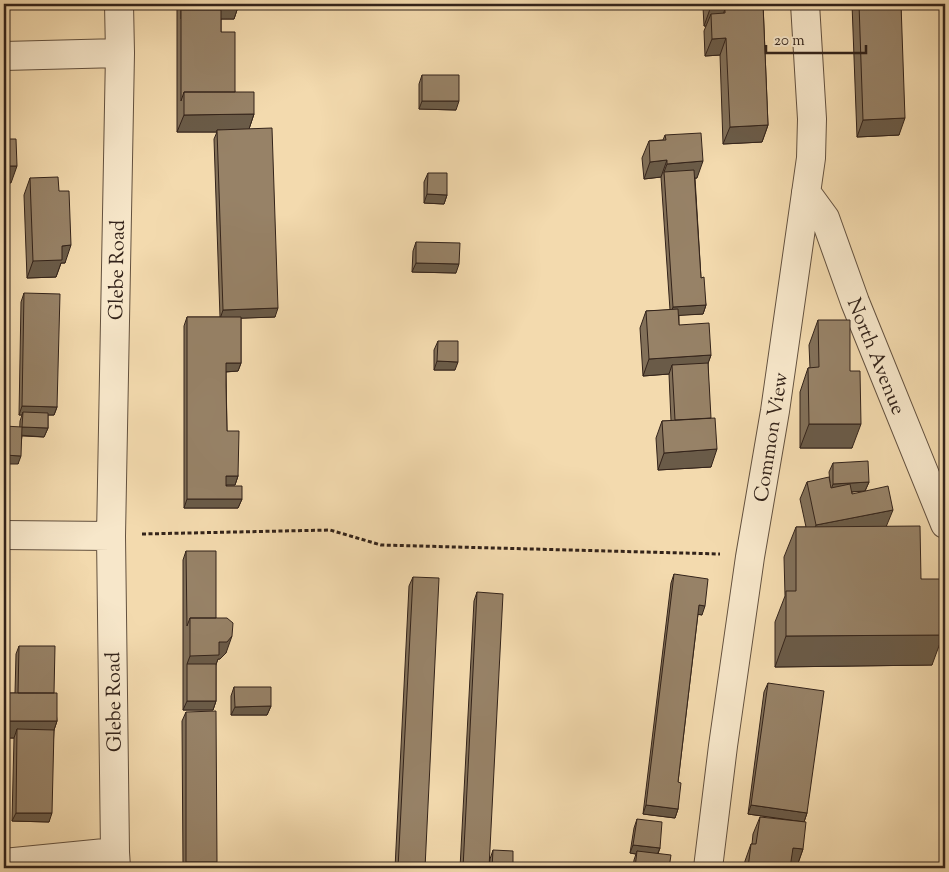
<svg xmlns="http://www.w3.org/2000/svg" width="949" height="872" viewBox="0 0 949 872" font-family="'Sorts Mill Goudy',serif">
<rect width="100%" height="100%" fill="#f3daae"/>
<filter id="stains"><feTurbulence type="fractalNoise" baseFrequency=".004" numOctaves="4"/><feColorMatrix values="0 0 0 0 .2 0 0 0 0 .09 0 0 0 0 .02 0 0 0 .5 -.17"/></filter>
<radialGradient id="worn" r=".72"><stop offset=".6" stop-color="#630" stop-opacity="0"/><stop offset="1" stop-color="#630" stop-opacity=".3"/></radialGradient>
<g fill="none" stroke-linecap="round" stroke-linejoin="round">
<defs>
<path id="minor" d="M4,56l116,-3
M806,192l19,26 30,84 90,222
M4,535l107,1
M4,863l111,-11
M116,868l-1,-16 -4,-316 9,-483 -1,-49
M708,868l15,-122 27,-189 25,-146 36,-253 1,-39 -7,-115"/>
</defs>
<use href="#minor" stroke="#63513f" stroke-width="30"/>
<path stroke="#33231a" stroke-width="3" stroke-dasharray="4 2.5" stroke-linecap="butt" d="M142,534l188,-4 51,15 339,9"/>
<use href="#minor" stroke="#f7e7ca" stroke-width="28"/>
</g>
<path fill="#827059" stroke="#33231a" d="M177,4h62l-5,15h-13v13l14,60 19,22 -5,15 26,188 -34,1v45l-3,8 -12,1 1,59 11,45 -3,9h-9l16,14 -4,9h-54v-182l3,-9h33l-6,-178 3,-7h-40z
M704,4h59l5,121 -6,17 -39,2 -3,-89 -15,1 -1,-25 2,-5h-2l-1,-19z
M852,4h49l-2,131 -42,2z
M422,75l34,35 -37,-1v-25z
M665,135l32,43h-2l6,100 5,27 -3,9 -24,1v10l32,30 -3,8 3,104 -53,3 -2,-32 6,-17h9l-2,-47 -26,2 -3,-48 6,-17 24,-1 -9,-133 -17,2 -2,-21 7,-17 14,-1z
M428,173l19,22 -3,9 -20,-1v-21z
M30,178l29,13 6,72h-4l-5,14 -29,1 -3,-83z
M416,242l40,31 -44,-1 1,-21z
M24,293l33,114 -3,8h-6v13l-4,9 -22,-1 -4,28 2,-43 2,-6h-3l2,-113z
M818,320l32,51 2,77h-52v-56l8,-24h2l-1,-23z
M438,341l17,29h-21v-20z
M833,463l36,19 -4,9 -13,1v2l35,32 34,53 11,86 -157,2v-45l10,-26 -1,-39 12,-30h10l-6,-28 7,-17 23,1 -1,-11z
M186,551l30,67 10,35 -6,6h-2l-2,5v37l-3,9h-30v-150z
M674,574l28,41 -4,-1 -20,168v27l-3,9 -32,-4 28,-231z
M413,577l12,291h-30l14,-282z
M477,592l12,276h-29l14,-267z
M19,646l35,47 3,28 -3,9 -5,92 -37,-1 2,-83h-10v-45h11l1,-39z
M768,683l39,130 -3,9 -56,-8 16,-122z
M234,687l37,19 -4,9h-36v-19z
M186,712l29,156h-32l-1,-147z
M760,817l43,32 -6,17h-6l-1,2h-46l1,-7 6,-17h1l1,-10z
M637,819l23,29 -2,6 11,14h-36l1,-8 2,-6 -6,-1 4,-25z
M493,850l20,18h-24l1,-9z"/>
<path fill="#6a5b48" stroke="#33231a" d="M183,4h56l-5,15h-53v-9z
M710,9h15l-6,17 -8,-12 -5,12h-2z
M726,38l-6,17 -15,1 7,-17z
M422,101h37l-3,9 -37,-1z
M254,114l-6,18 -31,-2v2h-40l7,-17z
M905,118l-6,17 -42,2 6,-17z
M768,125l-6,17 -39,2 7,-17z
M667,160l-6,17 -17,2 6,-17z
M703,161l-6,17 -32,2 -1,-8 3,-8z
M4,166h13l-6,17h-7z
M427,194l20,1 -3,9 -20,-1z
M71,245l-6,18h-4l-5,14 -29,1 6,-17 29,-15z
M416,263l43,1 -3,9 -44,-1z
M706,305l-3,9 -33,2 3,-9z
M278,308l-3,9 -55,2 3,-9z
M711,355l-6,17 -33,-7 -3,9 -26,2 6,-17z
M437,361l21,1 -3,8h-21z
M226,363h15l-3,8 -15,1z
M22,406l35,1 -3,8h-31v-3l-1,3h-3z
M809,424h52l-9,24h-52z
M22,427l26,1 -4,9 -25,-2z
M717,449l-6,18 -53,3 6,-17z
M4,455l17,1 -3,8h-14z
M226,476h12l-3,9h-12z
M869,482l-4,9 -35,2 3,-9z
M187,499h55l-4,9h-54z
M893,510l-7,17 -77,15 7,-17z
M699,605l6,1 -3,9 -6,-1z
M943,635l-11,30 -157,2 11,-31z
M232,636l-6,17 -6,6h-2l-5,14 -26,-9 3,-8z
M187,701h29l-3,9h-30z
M271,706l-4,9h-36l4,-8z
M4,721h53l-6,18 -34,-10 -3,9h-10z
M646,805l32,4 -3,9 -32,-4z
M751,805l56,8 -3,9 -56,-8z
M16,813h36l-3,9 -37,-1z
M633,845l27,3 -4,9 -19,-6 -1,3 -6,-1z
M793,848l10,1 -6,17 -11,-1z
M186,862h31l-2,6h-31z"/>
<path fill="#978267" stroke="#33231a" d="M710,4h53l5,121 -38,2 -4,-89 -14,1 -1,-25 14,-1v-4h-15z
M859,4h42l4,114 -42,2z
M181,10h40v22h14v60h-51l-3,9z
M422,75h37v26h-37z
M184,92h70v22l-70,1z
M272,128l6,180 -55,2 -6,-180z
M701,133l2,28 -36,3v-4l-17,2 -1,-21 17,-1 -1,-5z
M4,139h12l1,27h-13z
M694,170l7,108 3,-1 2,28 -33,2 -9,-135z
M428,173h19v22l-20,-1z
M58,177l1,14h10l2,54 -9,1v14l-29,1 -3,-83z
M416,242l44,1 -1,21 -43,-1z
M24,293l36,1 -3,113 -35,-1z
M678,309l1,16 30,-2 2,32 -62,4 -3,-48z
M187,317h54v46h-15v22l1,46h12l-1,45h-12v10h16v13h-55z
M818,320h32v51h10l1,53h-52l-1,-56 11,-1z
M438,341h20v21l-21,-1z
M708,363l3,55 -36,2 -3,-55z
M23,412l25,1v15l-26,-1z
M715,418l2,31 -53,4 -2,-32z
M4,426l18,1 -1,29 -17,-1z
M868,461l1,21 -36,2v-21z
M829,477l2,11 19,-4 2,10 36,-8 5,24 -77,15 -9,-43z
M920,526l1,53h21l1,56 -157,1v-45h10v-64z
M186,551h30v67h-26l-3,8z
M674,574l34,5 -3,27 -6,-1 -21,177 3,1 -3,26 -32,-4z
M413,577l26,1 -14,290h-27z
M477,592l26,2 -14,274h-26z
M190,618h37l6,5 -1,13 -5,6h-8v13l-29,1z
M19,646h36l-1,47h-36z
M187,664h29v37h-29z
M768,683l56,8 -17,122 -56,-8z
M234,687h37v19l-36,1z
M4,693h53v28h-53z
M216,711l1,151h-31v-150z
M17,729l37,1 -2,83h-36z
M760,817l46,5 -3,27 -10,-1 -3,20h-42l3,-24h5z
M637,819l25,3 -2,26 -27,-3z
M493,850l20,1v17h-21z
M637,851l34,4 -2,13h-34z"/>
<g text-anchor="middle" stroke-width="4" stroke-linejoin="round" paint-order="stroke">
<g font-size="20" fill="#33231a" stroke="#f7e7ca">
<text transform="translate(116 270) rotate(-89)" y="7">Glebe Road</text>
<text transform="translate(877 356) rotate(68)" y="7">North Avenue</text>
<text transform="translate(770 437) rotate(-81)" y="7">Common View</text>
<text transform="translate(113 702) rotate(-91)" y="7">Glebe Road</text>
</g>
</g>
<rect width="949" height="872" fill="none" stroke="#f3daae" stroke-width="20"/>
<rect x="5" y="5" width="939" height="862" fill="none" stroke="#33231a" stroke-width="2.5"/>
<rect x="10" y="10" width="929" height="852" fill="none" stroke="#33231a"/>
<path d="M766 45v8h100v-8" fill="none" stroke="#33231a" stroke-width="2.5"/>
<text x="774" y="45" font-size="15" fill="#33231a" stroke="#f7e7ca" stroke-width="4" paint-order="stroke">20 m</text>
<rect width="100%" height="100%" filter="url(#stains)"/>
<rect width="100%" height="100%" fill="url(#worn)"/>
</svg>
